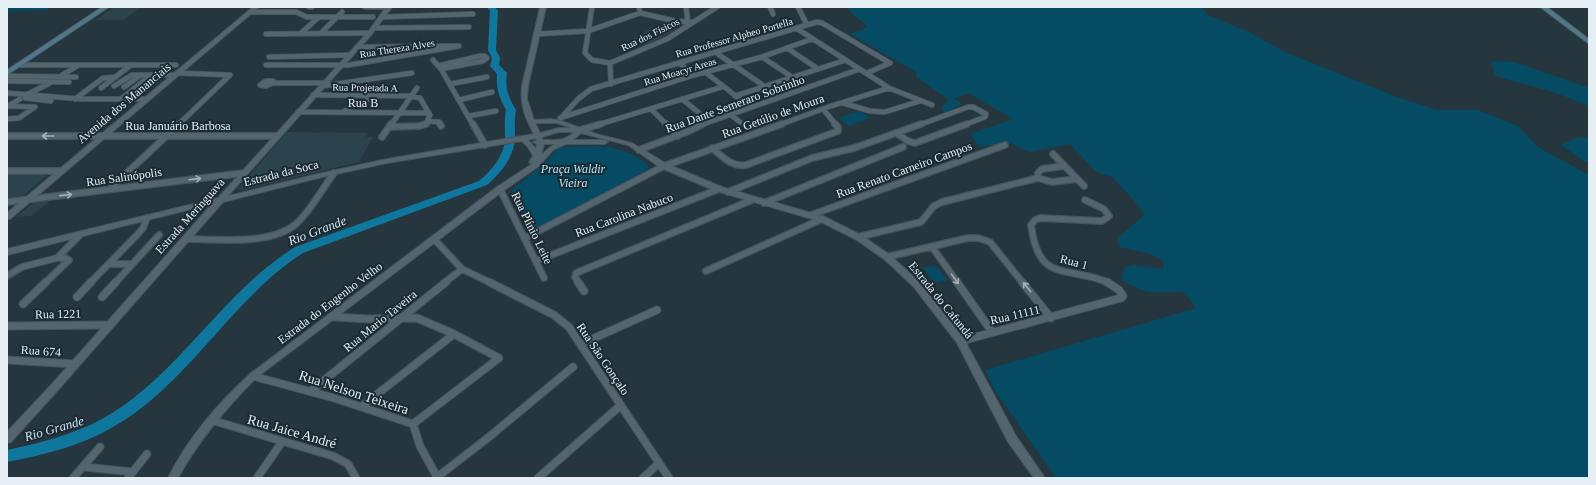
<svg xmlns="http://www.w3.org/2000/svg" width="1596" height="485" viewBox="0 0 1596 485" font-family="Georgia,serif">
<rect width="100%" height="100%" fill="#25363e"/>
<path fill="#2c434e" d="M114,8h26l-17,12h-28z
M666,21l16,5 -37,20 -15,-6z
M287,132l81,1 -2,4h7l-14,25 -116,28 -5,-1z
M7,173h42l-25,22 -8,3 -9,1z
M54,198l-23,18 -15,1 20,-16z"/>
<path fill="#064b64" d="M7,7h45l-5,3 -40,1z
M855,7h347l5,8 42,17 36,20 112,45 40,13h41l40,16 20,21 51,28v303h-533l-61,-87 -10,-21 211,-62 -12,-16c-25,0 -43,4 -63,-14l4,-11 9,-2 29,4 1,-8 -13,-7 -32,-7 -1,-9 26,-23 -6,-10 -26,-28 -16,-5 -26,-28 -41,8 -18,-9 -31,4 -10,-13 43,-15 -45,-26 -14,6 9,5 -19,9 -3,-5 8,-8 -33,-23v-5l-66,-38 18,-7 -21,-18z
M1491,61l23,1 73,25 2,2v17l-33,-13 -61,-17z
M859,111l11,7 -21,8 -11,-8z
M1578,137l11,1v24l-5,-1 -23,-16z
M601,146c16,2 38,8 48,21l-4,4 -105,56h-11l-18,-34 2,-4 31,-25 13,-15 9,-2z
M935,265l12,15 -12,3 -12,-15z"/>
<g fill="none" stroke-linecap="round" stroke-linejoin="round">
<path fill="#0f779d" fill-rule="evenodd" d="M487,7h8l3,4 -2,39 4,8 -1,7 8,8c-2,16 1,23 9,37 -2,10 -1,18 -1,28 -1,19 -14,35 -28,47l-184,68c-72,46 -115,132 -190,174 -32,19 -69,28 -106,35v-12c33,-7 65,-15 95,-31 74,-40 120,-127 193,-172l184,-66c13,-11 25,-25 26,-42 0,-10 -1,-19 1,-29 -7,-13 -10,-22 -9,-36l-7,-8 2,-8 -4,-8 2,-39z"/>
<defs>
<path id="minor-far2" d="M309,7h3
M365,7h20
M592,7l-7,46 7,7 18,3 1,21
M639,7l1,6 35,8 13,1
M686,7l2,15h3
M770,7l3,7
M798,7l9,18
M250,12h46l11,5h66
M382,17l91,-3
M374,28l95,-1
M796,28l93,60 43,17
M301,33l18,-16
M321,33l21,-21
M266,34l104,-1
M537,34l51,-3 52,-18
M787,48l31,21
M715,52l49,34
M269,57l81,-2
M762,57l30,20
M433,60l8,9 32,56
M610,63l57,-24 50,-32
M679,63l15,12
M21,65h155
M266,65h83l110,-19 -102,1
M438,66l42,-10h5l2,2 -4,3 -42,8
M705,72l45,35
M177,73l53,2 -52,50
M7,76l69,1
M59,77l18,-11
M8,81l61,1
M266,81h7v2l-7,3 -6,-1z
M273,83h51
M450,84l37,-7
M114,86l18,-11h43
M322,86l90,-13
M124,87l17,-12
M101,88l30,-23
M7,93l74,6h65
M28,94l22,-11
M30,95l-5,3 26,3
M313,95l98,1 9,2 10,17 -4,9 -3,1
M735,96l111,-36
M75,99l28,-21 13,-1
M121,99l30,-24
M682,99l27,22
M459,100l33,-8
M843,103l27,8 15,1 35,-11
M8,106l12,-7
M651,109l16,16
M823,109l13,16
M298,112l131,1
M344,112c12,-11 29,-11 41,-22
M731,115l9,7
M469,116l27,-5
M560,118l134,-43 68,-18 50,-18
M561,118l17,-19 13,-10 226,-67 5,1 68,40 -23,10
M7,119l12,-1 16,-11 -27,-1
M428,121l11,1 1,3
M391,125l26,-37
M597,125l125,-38
M701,125l159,-56
M779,125l52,-19 58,-18
M919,125l49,-18h5l13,7 -1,3 -21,8"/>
<path id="minor-far1" d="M440,124l1,2
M473,124l12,21
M666,124l12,12
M389,127l30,-1 7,-2
M580,130l21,-6
M896,133l12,8 7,2 52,-19
M7,136h270
M382,137l9,-13
M712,148c11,9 19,19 34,17l92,-34v-4l-3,-3
M639,150l50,-19 14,-7
M1053,154l31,32
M1064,166l-22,3 -4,4v5l14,4 24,-3
M7,171h54
M110,189l69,-65
M500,189l44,89
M728,192l84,-34 42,-10 67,-24
M1085,200l19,9 5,7 -7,5 -62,-3 -5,2 -4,5c8,61 37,39 78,58
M7,202l237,-29
M764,203l139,-56
M811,215l194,-70
M858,237l63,-15 13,-16 8,-4 96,-24
M525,238l139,-72 118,-42
M186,239c32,0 86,7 111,-16 15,-14 25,-34 37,-50
M434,239l28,30 29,14
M932,247l26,36
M887,257l81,-19h10l12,4 33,41
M536,261l183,-72
M109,264h22
M706,271l116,-52
M7,276l15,-9 35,-9 23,-23
M45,283l24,-23 -3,-2h-9
M90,283l47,-48 6,-7 4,-10
M115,283l44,-48
M444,283l18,-14
M579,283l-4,-6 1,-4 176,-73"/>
<path id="minor" d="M489,282l65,33 15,12 100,151
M578,282l6,9
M957,282l35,50
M1022,282l29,36
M77,297l14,-15
M102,297l14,-15
M23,304l23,-22
M333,317l36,2 48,-1 37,16 45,24 -86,66
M7,326l102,-1
M961,341l160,-43 2,-2 -4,-6 -12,-8
M581,344l76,-34
M7,360l67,4
M253,376l81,22 79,26 7,22 17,31
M312,390l134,-108
M362,406l92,-72
M211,420l122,36 15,8 8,14
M84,467l49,5
M73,478l27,-31
M128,478l19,-24
M257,478l25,-36
M436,478l53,-41 84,-70
M538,478l83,-73
M643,478l16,-15"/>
<path id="tertiary" d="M253,7h6l-249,212h-3v-6z
M386,7h6l-20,27 -144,162 90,-22 69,-15 147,-25c-9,-16 -14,-29 -12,-48l18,-79h6l-18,79 -1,13 7,21 17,-1 11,2 34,13 36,9 35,21 55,23 103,30 36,18 29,20 29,27 45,57 52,97 29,42h-11l-26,-36 -51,-99 -44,-57 -29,-27 -29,-20 -36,-18 -103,-30 -55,-23 -33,-23 -47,-12 -8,7h32l3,2 -3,2h-39l-13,6 -14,16 -36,25 -247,187c-30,30 -57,62 -78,100h-10c20,-40 49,-74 82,-104l247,-187 35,-23 -3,-2 4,-6 -5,-9 -6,-6 -135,22 -69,15 -95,24 -165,188 -47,52 -4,1v-11l45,-48 160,-180 -205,51v-6l211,-51 150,-166zM535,123h22l14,5h-12l-19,5zM559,132h15c-10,10 -17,8 -31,8l-1,-3zM536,138l1,2 -4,2 4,2 -1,5 -8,-9zM544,144h11l-6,4 -8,7z"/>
<path id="secondary" d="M102,7h7l-102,68v-5z
M1540,7h7l42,32v5z"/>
</defs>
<use href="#minor-far2" stroke="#45535a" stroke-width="6"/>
<use href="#minor-far1" stroke="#45535a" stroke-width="8"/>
<use href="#minor" stroke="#45535a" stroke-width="9"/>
<use href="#tertiary" stroke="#45535a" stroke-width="2"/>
<use href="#secondary" stroke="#45535a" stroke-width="2"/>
<use href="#minor-far2" stroke="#53656e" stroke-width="4.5"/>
<use href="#minor-far1" stroke="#53656e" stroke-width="5.5"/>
<use href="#minor" stroke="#53656e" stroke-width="7"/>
<use href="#tertiary" fill="#53656e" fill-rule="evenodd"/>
<use href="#secondary" fill="#50788a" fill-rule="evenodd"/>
</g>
<defs><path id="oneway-shaft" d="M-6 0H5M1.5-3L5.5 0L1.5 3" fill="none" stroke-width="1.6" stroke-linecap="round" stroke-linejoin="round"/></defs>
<g stroke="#a3b0b7">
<use href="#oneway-shaft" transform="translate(48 136) rotate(180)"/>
<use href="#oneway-shaft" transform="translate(195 179) rotate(-7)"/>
<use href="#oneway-shaft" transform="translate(66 195) rotate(-6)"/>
<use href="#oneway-shaft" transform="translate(955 279) rotate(55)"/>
<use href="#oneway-shaft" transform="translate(1027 287) rotate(-129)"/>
</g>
<g text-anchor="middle" stroke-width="4" stroke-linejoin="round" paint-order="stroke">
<g font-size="10" fill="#e4eef3" stroke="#1b2b33">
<text transform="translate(650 34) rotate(-26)" y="4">Rua dos Físicos</text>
<text transform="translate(734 37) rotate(-16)" y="4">Rua Professor Alpheo Portella</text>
<text transform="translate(397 48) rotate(-9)" y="4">Rua Thereza Alves</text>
<text transform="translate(680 71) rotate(-17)" y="4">Rua Moacyr Areas</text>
<text transform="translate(365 87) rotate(1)" y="4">Rua Projetada A</text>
</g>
<g font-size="12" fill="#e4eef3" stroke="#1b2b33">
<text transform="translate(124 103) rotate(-40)" y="4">Avenida dos Mananciais</text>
<text x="363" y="107">Rua B</text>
<text transform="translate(735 104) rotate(-20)" y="4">Rua Dante Semeraro Sobrinho</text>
<text transform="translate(773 116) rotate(-20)" y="4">Rua Getúlio de Moura</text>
<text x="178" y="130">Rua Januário Barbosa</text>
<text transform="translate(904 170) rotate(-20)" y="4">Rua Renato Carneiro Campos</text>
<text transform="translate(281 173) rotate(-14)" y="4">Estrada da Soca</text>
<text transform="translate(124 177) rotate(-8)" y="4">Rua Salinópolis</text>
<text transform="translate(624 215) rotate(-21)" y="4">Rua Carolina Nabuco</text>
<text transform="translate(190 216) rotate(-48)" y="4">Estrada Meringuava</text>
<text transform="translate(532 228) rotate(64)" y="4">Rua Plínio Leite</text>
<text transform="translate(1074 262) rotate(15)" y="4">Rua 1</text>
<text transform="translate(941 300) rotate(51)" y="4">Estrada do Cafundá</text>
<text transform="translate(330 303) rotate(-37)" y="4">Estrada do Engenho Velho</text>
<text transform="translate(58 314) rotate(-1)" y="4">Rua 1221</text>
<text transform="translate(1015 315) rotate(-13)" y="4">Rua 11111</text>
<text transform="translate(380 321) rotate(-39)" y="4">Rua Mario Taveira</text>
<text transform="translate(41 351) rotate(4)" y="4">Rua 674</text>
<text transform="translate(603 359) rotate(56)" y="4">Rua São Gonçalo</text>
</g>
<g font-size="12" font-style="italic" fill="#b0e3fc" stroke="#1b2b33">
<text x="573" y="173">Praça Waldir<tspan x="573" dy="14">Vieira</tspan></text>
</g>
<g font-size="13" font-style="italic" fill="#cce5f2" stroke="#1b2b33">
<text transform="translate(317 230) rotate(-21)" y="5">Rio Grande</text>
<text transform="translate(54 428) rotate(-16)" y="5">Rio Grande</text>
</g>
<g font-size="14" fill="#e4eef3" stroke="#1b2b33">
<text transform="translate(354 392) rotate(18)" y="5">Rua Nelson Teixeira</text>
<text transform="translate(292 431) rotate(16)" y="5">Rua Jaice André</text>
</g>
</g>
<rect width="1596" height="485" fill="none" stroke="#e4eef3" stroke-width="16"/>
</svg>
